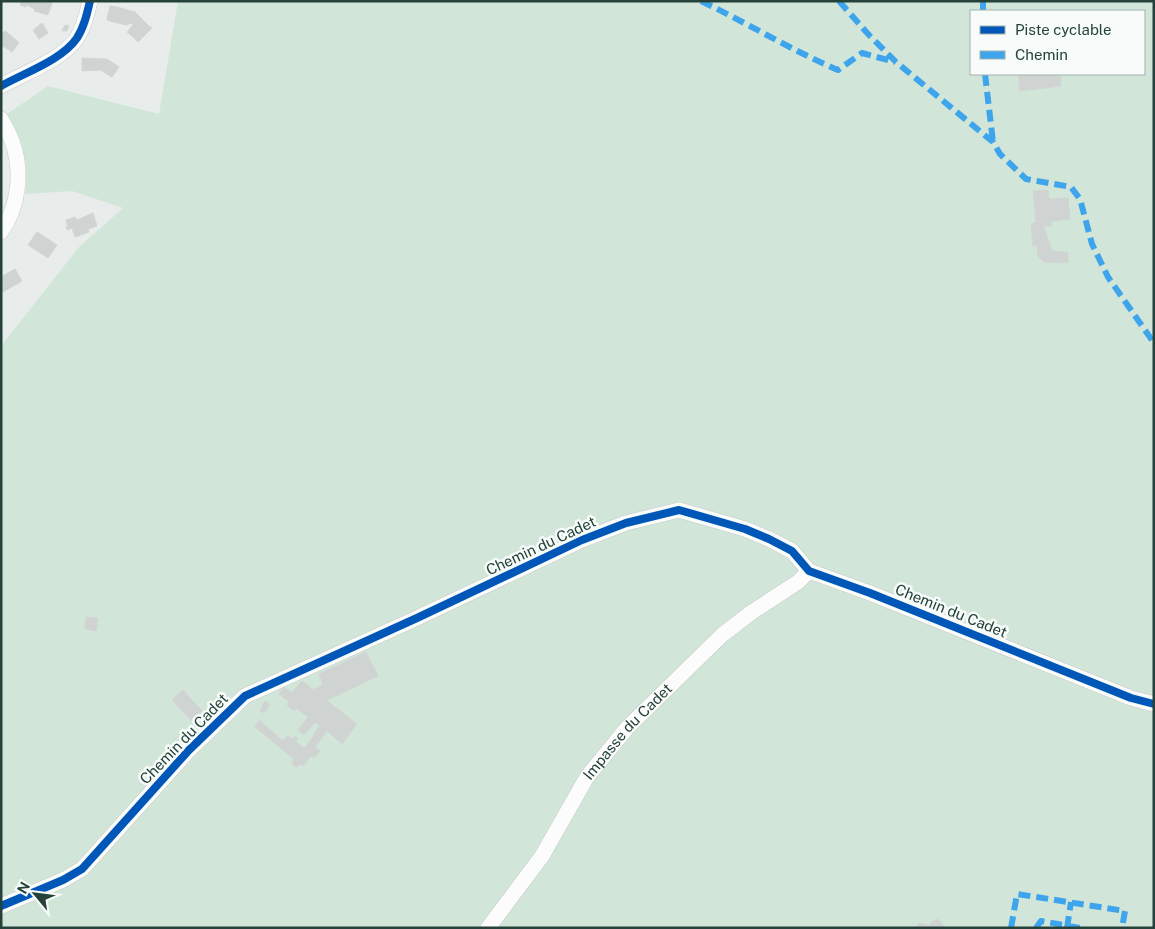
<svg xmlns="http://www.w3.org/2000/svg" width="1155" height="929" viewBox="0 0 1155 929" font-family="'Public Sans',sans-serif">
<rect width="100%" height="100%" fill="#e8edeb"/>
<path fill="#d1e6d8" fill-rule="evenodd" d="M178,1h976v927h-1153v-582l78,-99 44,-39 -51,-17 -46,3v-32l-19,-48 41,-28 111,28zM971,11h173v63h-173z"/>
<path fill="#cfd4d2" stroke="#d1d6d4" d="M21,1h29l2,2 -4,12 -14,-4 1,-2 -8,-4 -1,2 -6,-2z
M110,6l7,1 -4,15 -6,-2z
M117,7l18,5 14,14 -8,9 -3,-3 -5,5 -6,-5 6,-7 -2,-2 -4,2 -14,-3z
M42,23l6,10 -9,6 -6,-9z
M65,25l4,1 -2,5h-5z
M149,26l3,2 -14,14 -5,-5 5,-5 3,3z
M5,31l11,9 -7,10 -8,-5v-13l2,1z
M16,40l3,3 -7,9 -3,-2z
M82,58l25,1 9,6 -6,11 -9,-6 -19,1z
M116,65l3,2 -7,10 -2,-1z
M1018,74h42l1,12 -41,5z
M1048,190l1,9 19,-1 2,21 -19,2v5h-8l-1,-5h-6l-3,-30z
M93,213l4,13 -9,3 1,3 -14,5 -3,-9 -5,2 -1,-3h2l-2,-7 9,-3 2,3z
M1036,221h6l7,21 -16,4 -2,-21z
M37,232l20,13 -9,13 -20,-13z
M1049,242l3,9 16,1v11l-24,-1 -6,-6 -1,-11z
M15,269l7,12 -21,12v-16z
M86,617l12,1 -2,13 -11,-2z
M366,652l12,24 -51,24 -14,-10 10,-6 -4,-10z
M302,681l55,43 -15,20 -15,-13 -6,8 -7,-6 6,-7 -5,-4 -11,13 -6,-5 10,-13 -12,-9 -2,3 -7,-6 2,-3 -10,-8 5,-7 8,6z
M183,690l19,21 -11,9 -19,-20z
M265,701l5,3 -6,9 -4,-2z
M259,720l24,21 5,-6 4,4 3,-3 3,3 -2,3 16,13 -9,11 -3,-2 -3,3 -3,-1 -2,-3 2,-4 -39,-32z
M315,734l6,5 -6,8 5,4 -6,7 -10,-9z
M937,919l3,2 5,7h-28l1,-5 12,2 1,-3z"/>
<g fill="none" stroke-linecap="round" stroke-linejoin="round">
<defs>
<g id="minor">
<path d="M1,86c23,-13 61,-26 76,-48 7,-11 10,-24 13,-37"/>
<path d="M1,119c4,7 8,14 11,22 11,30 7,65 -11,91"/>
<path d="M1,906l62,-26 19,-11 107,-119 56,-54 172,-78 165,-78 44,-17 53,-13 66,19 24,10 23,12 17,20 61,22 261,105 23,6"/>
<path id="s1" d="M488,928l54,-72 45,-79 40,-49 95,-93 30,-23 46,-30 11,-11"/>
</g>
</defs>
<use href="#minor" stroke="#c5cac8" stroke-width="16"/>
<use href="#minor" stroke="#fcfcfc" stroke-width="15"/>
<path stroke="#3ea4ec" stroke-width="6" stroke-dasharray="12 6" stroke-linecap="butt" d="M701,1c46,22 90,49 137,69l24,-17 33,9
M839,1l30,34 27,27 97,80 7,12 26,25 45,8 9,12 12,45 16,33 46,66
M983,11v-10
M985,74l8,68
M1011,928l6,-34 108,17 -3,17
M1036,928l5,-7 39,7
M1067,928l4,-26"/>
<defs>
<path id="cycleway" d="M1,86c23,-13 61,-26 76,-48 7,-11 10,-24 13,-37
M1,906l62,-26 19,-11 107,-119 56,-54 172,-78 165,-78 44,-17 53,-13 66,19 24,10 23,12 17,20 61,22 261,105 23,6"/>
</defs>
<use href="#cycleway" stroke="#f7fbf9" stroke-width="11"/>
<use href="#cycleway" stroke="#0057b8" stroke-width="8"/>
</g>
<g text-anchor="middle" stroke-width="5" stroke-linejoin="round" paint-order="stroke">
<g font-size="15" fill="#24423a" stroke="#f7fbf9">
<text transform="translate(541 546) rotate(-25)" y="5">Chemin du Cadet</text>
<text transform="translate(951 611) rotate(22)" y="5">Chemin du Cadet</text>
<text dy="5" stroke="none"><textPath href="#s1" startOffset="242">Impasse du Cadet</textPath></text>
<text transform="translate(184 739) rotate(-46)" y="5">Chemin du Cadet</text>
</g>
</g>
<rect width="1155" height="929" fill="none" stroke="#24423a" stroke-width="5"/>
<rect x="970" y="10" width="175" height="65" fill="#f7fbf9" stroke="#a3b1ad"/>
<rect x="980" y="26" width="25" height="8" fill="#0057b8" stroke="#a3b1ad"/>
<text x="1015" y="35" font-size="15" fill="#24423a">Piste cyclable</text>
<rect x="980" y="51" width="25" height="8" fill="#3ea4ec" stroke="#a3b1ad"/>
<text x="1015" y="60" font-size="15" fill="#24423a">Chemin</text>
<g transform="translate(35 894) rotate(299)" stroke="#f7fbf9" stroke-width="4" paint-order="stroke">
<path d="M0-4L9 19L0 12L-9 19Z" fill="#24423a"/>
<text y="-8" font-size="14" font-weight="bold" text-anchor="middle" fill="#24423a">N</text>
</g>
</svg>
